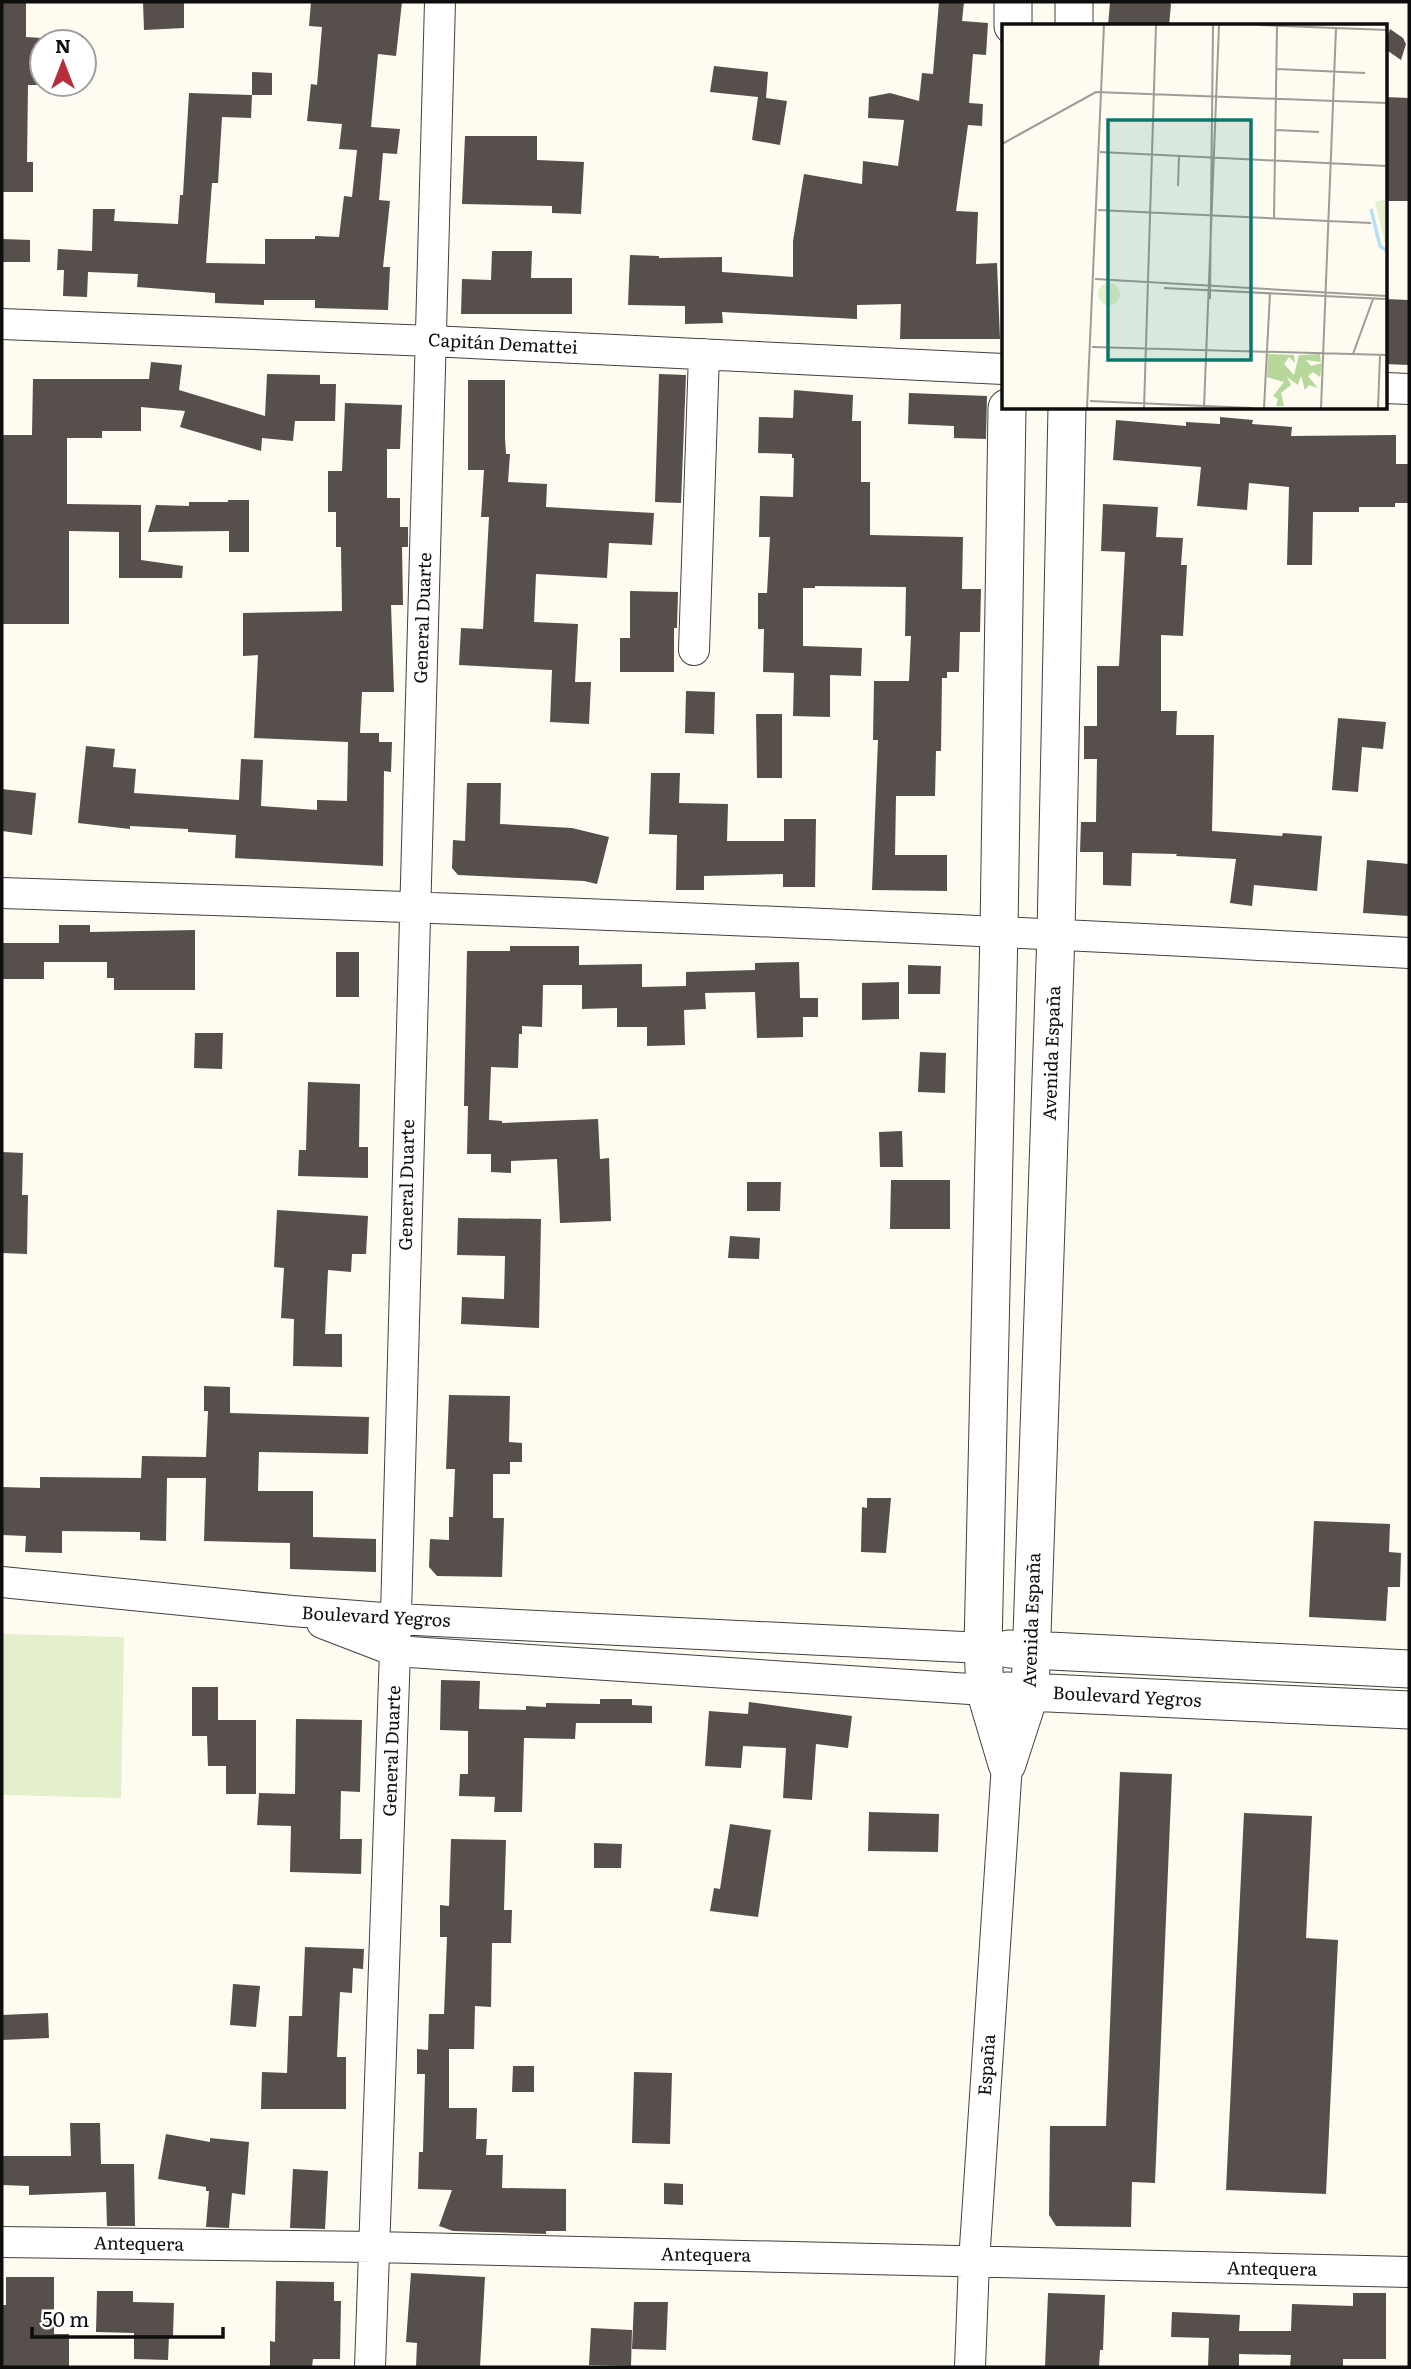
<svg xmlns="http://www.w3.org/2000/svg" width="1411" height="2369" viewBox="0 0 1411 2369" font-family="Literata,serif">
<rect width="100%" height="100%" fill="#fefbf0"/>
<path fill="#e4efcc" d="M2,1634l122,3 -3,161 -119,-3z"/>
<path fill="#564f4b" d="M2,2h24v35l16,1v47h-14l-1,77h6v30h-31z
M143,2h41v26l-40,2z
M311,2h91l-6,54 -18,-2 -7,73 29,2 -3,25 -14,-1 -4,47 11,1 -7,66h7l-2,43 -73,-2v-8h-51v5l-49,-2v-10l-78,-6 1,-13 -50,-2 -1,25 -24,-1 1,-26h-7l1,-21 34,2 1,-42h22l-1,12 64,3 2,-29h3l6,-102 63,2 -1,23 -29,-1 -4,66h-6l-6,80 59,1v-25h50v-3l24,1 5,-41 8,1 5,-47 -18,-1 3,-25 -35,-3 4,-37 6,1 5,-58 -13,-1z
M939,2h25l-2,19 26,2 -2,32 -13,-1 -4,49 14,1 -1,22 -14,-1 -12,86 22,1 -2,52 21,-1 3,76h-100l1,-35 -44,1v14l-135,-7 1,11 -38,1v-18l-57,-1 2,-50 29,1v2l63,-1v15l71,5v-36l11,-67 58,10 1,-23 35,5 6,-46 -36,-2 1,-21 21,-4 29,8 3,-28 11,1z
M1110,2h59l2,2 -2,22h-61z
M1390,29l13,9 3,6 -5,16 -13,-9 -3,-6z
M714,66l54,6 -2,26 21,3 -7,44 -28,-5 6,-43 -48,-5z
M252,72l20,1v22h-20z
M1385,97l24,1v103h-24z
M465,136h72v24l47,2 -3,52 -29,-1v-7l-90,-2z
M2,239l28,1v22h-28z
M492,251h40l-1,27h41v36h-111l1,-35 29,1z
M1385,299l24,1v65l-24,-1z
M151,362l31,3 -3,25 86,26 2,-42 53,1v9h16l-1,37h-40l-2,20 -31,-3 -1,13 -81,-24 5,-16 -44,-4v24h-39v7h-35v66l74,1v55l42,6 -1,12h-63v-46l-50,-1v93h-67v-189h30l1,-56h116z
M659,374l27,1 -5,128 -26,-1z
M468,380h37v58l1,16h4l-2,28 39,2 -1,23 108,6 -2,32 -43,-2 -2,35 -71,-4 -2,48 44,2 -3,58h16l-2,42 -39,-2 2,-52 -93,-5 2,-37 22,1 6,-112h-8l3,-47h-16z
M794,390l59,5 -1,26h9v61h9v53l93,2 -1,52h19l-1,43h-20l-1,40h-12v6h-5l-1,73h-5l-1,45h-39l-1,59h52v36l-75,-1 6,-150h-5l1,-59h35l2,-45h-6l1,-49 -91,-1v2h-12v58l59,2 -1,28 -31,-1v42l-37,-1 1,-43 -31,-1 1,-43h-6v-36h9l3,-56h-11l1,-41 33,1 1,-39h-2v-4l-34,-1 1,-36 34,1z
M909,393l78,3 -1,43 -32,-1v-12l-46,-2z
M345,403l57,2 -2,44h-13v49h13v29h8v20h-6l1,58h-12l3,87h-32l-2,41h19v9h13l-1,30 -7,-1 -1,95 -148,-8 1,-23 -48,-3v-3l-58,-3v3l-52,-6 8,-77 29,3 -2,18 23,2 -2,24 105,7 2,-41 22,1 -2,46 56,4v-10l30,1 1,-59 -94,-4 4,-83 -15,1v-43l99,-2 -1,-64h-5v-35h-8v-41h14z
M1220,417l33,3 -1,4 40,3 -1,9 105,-1v29h13v39h-14v4h-36v5h-46l-1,53h-25l2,-78 -40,-4 -2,27 -50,-4 4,-39 -88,-7 3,-40 70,6v-4l34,2z
M228,500h21v52h-20v-21l-81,1 8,-27 33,1v-4h39z
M1103,504l55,3 -2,30 27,1 -2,27h6l-4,71 -22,-1v76h16l-1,24h38l-2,96 70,5 1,-3 39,3 -5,55 -63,-6 -2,21 -22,-3 6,-44 -60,-3 1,-2 -45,-1 -1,33 -28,-1v-33h-23l1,-30h15l1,-63h-13v-33h13v-60h22l6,-114 -24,-1z
M630,591l48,1 -1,36h-3v44h-54v-34h10z
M686,691l29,1 -1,42 -29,-1z
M756,714h26v64h-25z
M1338,718l48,4 -3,27 -21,-2 -4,45 -26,-2z
M651,773h29l-1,30 49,1 -1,37h57v-22h32l-1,68h-32v-13l-79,2v14h-28l1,-55 -28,-1z
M467,783h34l-1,41 72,4 37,9 -12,47 -13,-3 -126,-6 -6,-7 1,-28 12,1z
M2,789l34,4 -4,42 -30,-4z
M1367,860l42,4v52l-46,-3z
M59,925h31v7l105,-2v60h-81v-12h-7v-16h-63v17h-42v-36h57z
M510,946h69v19l63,-1v23l44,-1v-14l69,-2v-7l44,-1 1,36h18v19h-15v20l-46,1 -2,-46 -50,1 1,16 -22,1 1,35 -38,1v-19h-30v-19l-35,1v-24h-39l-1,42 -20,-1v8h-3l-1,34 -27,-1 -2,53 13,1v2l96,-4 2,40 9,-1 2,63 -51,2 -3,-64 -46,2v12l-20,-1v-18h-24l1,-48h-4l3,-155h43z
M336,952h23v45h-23z
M908,965l33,1 -1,28h-32z
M899,982v37l-37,1v-37z
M195,1033h28l-1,36 -28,-1z
M920,1052l26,1 -1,40 -27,-1z
M308,1082l52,2 -1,63h9v31l-70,-2 1,-26h7z
M902,1131l1,36h-23l-1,-35z
M2,1152l21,1 -1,42h6l-1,59 -25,-1z
M891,1180h59v49h-60z
M747,1182h34l-1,29h-33z
M277,1210l91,6 -2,38h-14l-1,18 -23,-2 -3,64h17v33l-49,-1 1,-47 -13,-1 3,-50 -10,-1z
M458,1218l83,1 -2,109 -78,-4 1,-27 42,2 1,-43 -48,-1z
M730,1236l30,2 -1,21 -31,-1z
M204,1386l26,1v26l139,4 -1,37 -109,-2 -1,39h55v46l63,2v33l-86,-3v-26l-86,-2 2,-63h-39l-1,63 -26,-1v-8l-78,-1v22l-37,-1 1,-16 -24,-1v-48l38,1v-11l101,1 1,-22 64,1 2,-46h-4z
M449,1395l61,1 -1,46 13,1v19h-12v12h-17v44h11l-2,59 -65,-1 -8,-9 1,-28 19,1v-23h4l2,-48h-9z
M867,1498h24l-5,55 -25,-1 1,-45 5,1z
M1314,1521l76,3 -1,28 12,1 -1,34h-12l-2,34 -77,-4z
M441,1680l39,1 -1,28 47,1v-4l20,1v-4l54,1v-5h32v6l20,1v17h-76l-1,16 -51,-1 -2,74h-28l1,-15 -36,-1 1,-22h8v-43l-28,-1z
M192,1687h26v33h38v74h-30v-28h-18l-1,-30h-15z
M749,1702l103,14 -4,32 -32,-4 -4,56 -29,-2 3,-50 -43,-2 -2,22 -36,-2 4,-55 39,3z
M296,1719l66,1 -2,72 -19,-1 -1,48h22l-1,35 -71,-2 1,-46 -34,-1 2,-32 36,1z
M1120,1772l52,2 -17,409 -23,-1 -1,45 -75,-1 -7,-11 1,-89h56z
M869,1812l70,2 -1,38 -70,-1z
M1244,1813l68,3 -6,122 32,2 -12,254 -100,-4z
M730,1824l41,6 -13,87 -48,-6 4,-23 6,1z
M451,1839l55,1 -2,70h8l-1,33h-19l-1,64 -16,-1 -1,43h-25v59h28l-1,31h11l-1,16h17l-1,33 64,1v42h-20v3l-93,-3 -14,-5 13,-36 -34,-1 1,-37h4l2,-78h-8v-25l11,1 1,-36h15l3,-77h-7v-32l9,1z
M594,1843l28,1 -1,24h-27z
M305,1947l59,2 -1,20 -10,-1 -1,25 -12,-1 -3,65h9v52h-85l1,-37 25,1 2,-57h13z
M233,1984l27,2 -4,41 -26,-2z
M48,2013l1,25 -47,2v-25z
M513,2066h21v26h-22z
M634,2072l38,1 -2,71 -38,-1z
M70,2123h30l1,41h33l1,62h-28l-1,-34 -77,3v-9l-27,-1v-29h69z
M166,2134l44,8v-4l39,4 -4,53 -13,-2 -3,35 -23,-1 3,-36h-3v-4l-48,-8z
M293,2169l35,2 -3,58 -35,-1z
M664,2183l19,1v21l-19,-1z
M411,2273l74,4 -5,90h-64l1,-24 -11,-1z
M6,2277h48v57h15v33l-67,-1v-61h4z
M276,2281l58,1v19h7l-1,58h-27l-1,8h-42v-26l5,1z
M97,2291h36v11l41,1 -1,33h-4l-1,24 -34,-1v-26l-38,-1z
M1048,2293l57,2 -2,55h-3l-1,17h-54z
M1353,2293h33v66h-43v8h-53l1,-12 -52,-1v13h-31l1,-29 -38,-1 1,-25 68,3 -1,16h52l1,-27 61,2z
M634,2302h34l-2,48 -34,-1z
M591,2328l41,2 -1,36 -42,-1z"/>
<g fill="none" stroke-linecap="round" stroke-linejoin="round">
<defs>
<path id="minor" d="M2,324l429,17 572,28
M1385,388l24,1
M694,650l10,-296
M2,893c469,15 938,34 1407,60
M2,1582l290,29 104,8 587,29
M322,1623l73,28 590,39
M2,2242l372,5 1035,25
M370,2367l25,-716 45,-1649
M970,2367l4,-105 33,-498"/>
<path id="tertiary" d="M1013,26v-24
M1074,26v-24
M1007,408l-8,522 -16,718 2,42 22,74
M1009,1649l400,20
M1007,1691l402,19
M1007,1764l23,-71 26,-760 11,-525"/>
</defs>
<use href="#minor" stroke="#414141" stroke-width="32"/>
<use href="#tertiary" stroke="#414141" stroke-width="39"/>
<use href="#minor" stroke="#fff" stroke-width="30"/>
<use href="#tertiary" stroke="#fff" stroke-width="37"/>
</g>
<g text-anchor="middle" stroke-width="7" stroke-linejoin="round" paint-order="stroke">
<g font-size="18" fill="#0e0e0e" stroke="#fff">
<text transform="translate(503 344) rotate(3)" y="6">Capitán Demattei</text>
<text transform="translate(423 618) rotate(-88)" y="6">General Duarte</text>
<text transform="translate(1052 1053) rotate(-88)" y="6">Avenida España</text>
<text transform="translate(407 1185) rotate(-89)" y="6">General Duarte</text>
<text transform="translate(376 1617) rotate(3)" y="6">Boulevard Yegros</text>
<text transform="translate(1032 1620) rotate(-88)" y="6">Avenida España</text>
<text transform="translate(1127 1697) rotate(3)" y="6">Boulevard Yegros</text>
<text transform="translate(392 1751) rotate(-88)" y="6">General Duarte</text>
<text transform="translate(987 2065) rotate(-86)" y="6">España</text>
<text transform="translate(139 2244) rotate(1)" y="6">Antequera</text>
<text transform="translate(706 2255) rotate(1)" y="6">Antequera</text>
<text transform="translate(1272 2269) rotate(1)" y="6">Antequera</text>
</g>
</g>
<g transform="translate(1002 24)">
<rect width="385" height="385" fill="#fefbf0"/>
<path d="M266,330l26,1 1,8 -6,-6 -5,7 10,11 5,-20 21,-1 1,8 -15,-2 5,6 11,-3 -2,14 -7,-5 -5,4 10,12 -9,-3 -4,5 -4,-14 -3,9 -11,-8 4,8 -10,8 3,13h-8l2,-7 -5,-3 11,-14 -17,-5z" fill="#b8d79b"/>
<path d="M385,175v43l-2,1 -10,-41zM96 270a11 11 0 1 1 22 0a11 11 0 1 1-22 0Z" fill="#e4efcc"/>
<path fill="none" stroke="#b7dff3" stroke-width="3.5" d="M369,185l9,37 7,5"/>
<path fill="none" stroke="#9e9c96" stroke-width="2" d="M258,1l127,5M275,45l88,4M274,106l43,2M0,120l94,-52 291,11M98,128l287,14M176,162l1,-30M96,186l273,13M272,194l3,-193M93,255l292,17M162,264l221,11M208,275l3,-274M90,323l295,8M351,330l20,-55M88,377l162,7M85,384l17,-383M142,384l12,-383M202,384l15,-383M262,384l6,-115M319,384l15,-380M376,384l2,-53"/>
<path fill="#0f766e" fill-opacity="0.15" stroke="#0f766e" stroke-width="3.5" d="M106,96h143v240h-143z"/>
<rect width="385" height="385" fill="none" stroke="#0e0e0e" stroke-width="3.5"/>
</g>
<rect width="1411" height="2369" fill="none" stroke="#0e0e0e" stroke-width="7"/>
<g transform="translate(63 63)"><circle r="33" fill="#ffffff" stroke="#9f9f9f" stroke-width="2"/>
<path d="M0-5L12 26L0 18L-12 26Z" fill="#b72d39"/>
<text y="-10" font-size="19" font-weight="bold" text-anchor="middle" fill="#0e0e0e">N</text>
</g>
<path d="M32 2327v10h191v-10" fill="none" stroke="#0e0e0e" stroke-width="3.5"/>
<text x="42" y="2327" font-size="21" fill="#0e0e0e" stroke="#ffffff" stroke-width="5" paint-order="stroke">50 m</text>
</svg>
